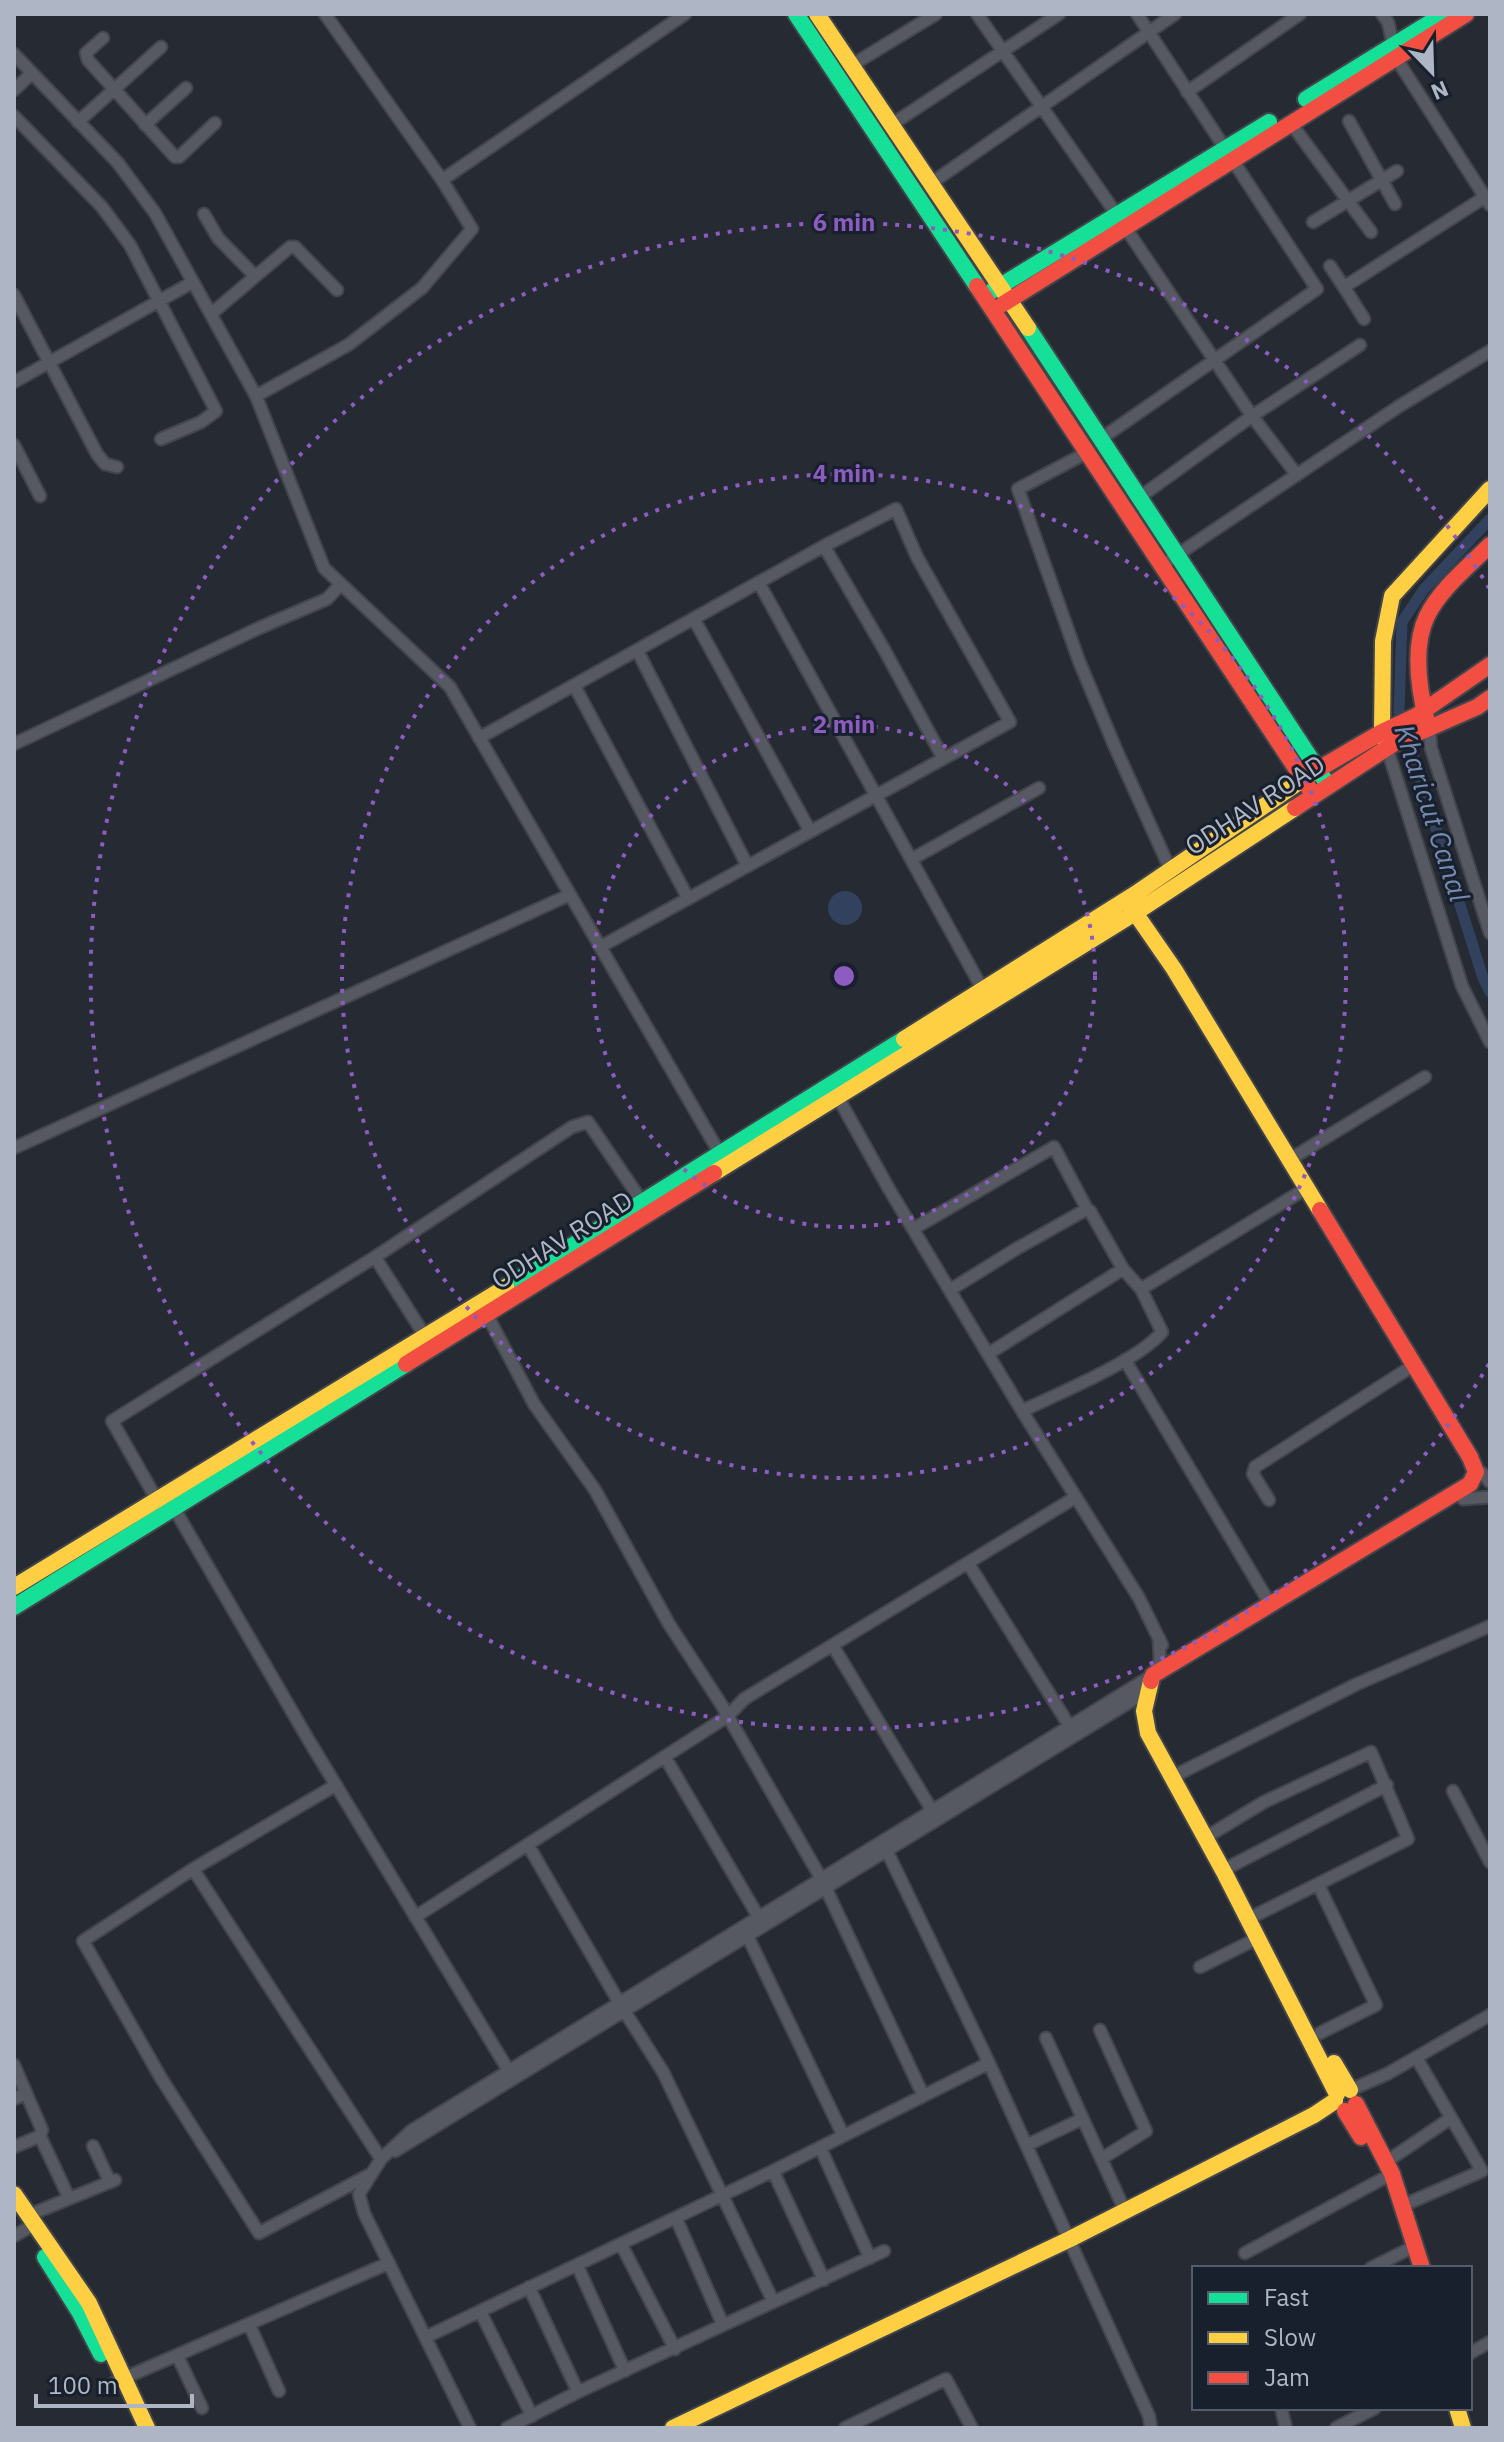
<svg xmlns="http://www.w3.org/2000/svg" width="1504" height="2442" viewBox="0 0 1504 2442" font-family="'IBM Plex Sans',sans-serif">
<rect width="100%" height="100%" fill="#262a32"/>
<path fill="#32415d" d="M828 908a17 17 0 1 1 34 0a17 17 0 1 1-34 0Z"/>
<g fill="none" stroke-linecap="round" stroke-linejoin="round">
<path stroke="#32415d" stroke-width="11" d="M1490,519l-66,70 -22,33 -3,89 84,267 7,14"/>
<defs>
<path id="street" d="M325,14l117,166
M977,14l140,201 135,201 108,-71
M1382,14l6,8 8,36 94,147
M103,38l-17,15 2,7 87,97h4l36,-34
M14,54l104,109 37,50 38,69
M852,65l84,-51
M14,90l18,-17
M1187,92l113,-78
M14,116l88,91 28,38 86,166 -15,11 -40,17
M1349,121l46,83
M78,122l83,-75
M1290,122l81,110
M145,125l41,-37
M891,125l168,-111
M930,184l245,-170
M204,214l14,24 37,38
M1313,222l84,-51
M1330,266l14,21 141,-90
M1344,287l20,32
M14,295l83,159 8,10 12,3
M211,314l79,-67h5l42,43
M14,382l179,-100 63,114 68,172 126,119 273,472
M256,396l92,-51 74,-57 50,-59 -30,-49 243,-166
M1102,438l215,-149 -180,-275
M14,445l26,51
M1088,452l-70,37 61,172 36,86 55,122
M1140,497l112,-81 45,59
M824,546l61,105 58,107
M1162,565l239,-160 89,-54
M759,583l224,407
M694,619l116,212
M637,650l110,215
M574,685l114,213
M1429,727l2,21 59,185
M479,738l345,-192 72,-37 21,48 93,165 -410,225
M14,744l245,-116 68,-29 14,-15
M1387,748l75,238 28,56
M912,859l127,-71
M835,1092l54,97 133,222 117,187 23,47
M14,1148l555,-253
M1297,1155l128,-78
M913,1229l141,-82 33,62
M1141,1289l166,-101
M950,1290l66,-41 71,-40 3,2 33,58 18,20 21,43c-24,29 -103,61 -140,79
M487,1315l47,89 61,86 74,134 52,80 101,176 101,215
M425,1336l-50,-79 197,-130 16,-5 55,81
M988,1354l135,-85
M1125,1360l145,244
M1476,1472l6,1 8,9
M1458,1492l5,7 27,-2
M157,1500l-45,-79 263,-164
M1269,1500l-16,-26 2,-7 159,-102
M174,1508l134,231 205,339
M968,1563l102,164
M833,1646l100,166
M665,1757l97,166
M1180,1773l177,-89 133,-58
M336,1785l-143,84 -110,72 78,137 98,155 110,-58
M1453,1791l37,71
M1213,1833l51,-31 107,-50 37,87 -152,76
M528,1845l92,159 43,68 110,229
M885,1847l104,216 160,353 2,12
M1231,1866l156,-81
M193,1869l188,290
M1318,1884l58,121 -56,28
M415,1917l313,-201 16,-17 332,-202
M748,1937l95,198
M1200,1967l58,-29
M1100,2030l46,101 -45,28
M1046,2038l79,173
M14,2065l28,65 -2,6 -26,11
M1350,2090l37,-16 103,-59
M14,2099l12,-6
M40,2136l29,62
M1027,2145l55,-26
M93,2146l17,36
M820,2147l50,111
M395,2151l751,-459
M1386,2162l65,-44
M773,2171l51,109
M1404,2205l78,-34 -66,-114
M29,2215l86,-35
M676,2218l47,107
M14,2236l21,-12
M621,2244l54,105
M1245,2253l139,-75
M577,2265l48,106
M1371,2268l36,-18
M529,2287l49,105
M480,2311l52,105
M249,2324l30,67
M426,2337l347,-166 216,-108
M1470,2353l20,-11
M177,2355l25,53
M115,2382l274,-119
M1281,2408l5,20
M470,2428l-106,-215 -5,-19 22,-35 30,-28 742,-456 7,-14 -1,-23
M507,2428l71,-36 306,-141
M845,2428l101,-49 26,49
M1336,2428l39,-20"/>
<path id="fast" d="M796,14l181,272
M1306,99l138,-85
M992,291l277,-169
M1028,328l300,457
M506,1287l398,-248
M14,1607l392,-243
M45,2257l35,56 21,41"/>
<path id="slow" d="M817,14l211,314
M1386,743l-4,-11 1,-91 9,-45 98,-107
M1129,904l45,65 146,241
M904,1039l231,-145 182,-124
M714,1173l421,-260 160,-105
M14,1587l492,-300
M1151,1681l-7,30 4,22 77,141 112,220
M1334,2063l16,27
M14,2194l75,109 58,125
M1457,2408l6,20
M673,2428l397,-189 244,-124 21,-14"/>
<path id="jam" d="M977,286l336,508
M1003,304l463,-290
M1427,722c-8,-32 -15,-75 0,-106 13,-27 42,-50 63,-71
M1317,770l65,-38 34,-16 74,-51
M1295,808l98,-64 84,-37 13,-9
M406,1364l308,-191
M1151,1681l2,-6 317,-191 6,-12 -6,-15 -150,-247
M1356,2104l36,70 30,94
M1345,2111l16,26"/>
</defs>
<use href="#street" stroke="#42454b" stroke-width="15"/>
<use href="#fast" stroke="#42454b" stroke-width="20"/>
<use href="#slow" stroke="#42454b" stroke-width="20"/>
<use href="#jam" stroke="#42454b" stroke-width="20"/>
<use href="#street" stroke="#565961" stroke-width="11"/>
<use href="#fast" stroke="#16e098" stroke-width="16"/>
<use href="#slow" stroke="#ffcf43" stroke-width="16"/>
<use href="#jam" stroke="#f24e42" stroke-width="16"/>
</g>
<g fill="none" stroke="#8d5cc1" stroke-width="4" stroke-dasharray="4 8">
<circle cx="844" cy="976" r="251"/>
<circle cx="844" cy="976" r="502"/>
<path d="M1489 1364A753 753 0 1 1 1489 588"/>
</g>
<g text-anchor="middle" stroke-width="6" stroke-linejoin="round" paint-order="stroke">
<g font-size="26" fill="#aeb6c5" stroke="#19202d">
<text transform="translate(1255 805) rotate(-33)" y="9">ODHAV ROAD</text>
<text transform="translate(562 1240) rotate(-32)" y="9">ODHAV ROAD</text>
</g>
<g font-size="28" font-style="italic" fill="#758aaf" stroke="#19202d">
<text transform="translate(1432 813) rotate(72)" y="10">Kharicut Canal</text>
</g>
</g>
<circle cx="844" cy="976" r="12" fill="#8d5cc1" stroke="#19202d" stroke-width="4"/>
<g font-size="24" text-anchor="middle" font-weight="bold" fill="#8d5cc1" stroke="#19202d" stroke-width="6" stroke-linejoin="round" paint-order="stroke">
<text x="844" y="231">6 min</text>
<text x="844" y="482">4 min</text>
<text x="844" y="733">2 min</text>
</g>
<rect width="1504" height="2442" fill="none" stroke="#aeb6c5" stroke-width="32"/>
<rect x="1192" y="2266" width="280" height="144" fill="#19202d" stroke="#555c6a" stroke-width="2"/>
<rect x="1208" y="2292" width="40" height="12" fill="#16e098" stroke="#555c6a" stroke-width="2"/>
<text x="1264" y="2306" font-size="24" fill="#aeb6c5">Fast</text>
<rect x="1208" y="2332" width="40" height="12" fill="#ffcf43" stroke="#555c6a" stroke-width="2"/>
<text x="1264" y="2346" font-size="24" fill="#aeb6c5">Slow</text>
<rect x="1208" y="2372" width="40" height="12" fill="#f24e42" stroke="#555c6a" stroke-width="2"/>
<text x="1264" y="2386" font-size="24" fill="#aeb6c5">Jam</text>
<g transform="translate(1432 72) rotate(157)" stroke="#19202d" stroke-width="6" paint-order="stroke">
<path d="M0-6L14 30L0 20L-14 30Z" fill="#aeb6c5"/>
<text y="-12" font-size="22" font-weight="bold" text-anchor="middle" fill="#aeb6c5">N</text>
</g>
<path d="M36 2394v12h156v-12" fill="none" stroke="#aeb6c5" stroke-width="4"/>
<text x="48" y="2394" font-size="24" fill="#aeb6c5" stroke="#19202d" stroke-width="6" paint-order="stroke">100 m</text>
</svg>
